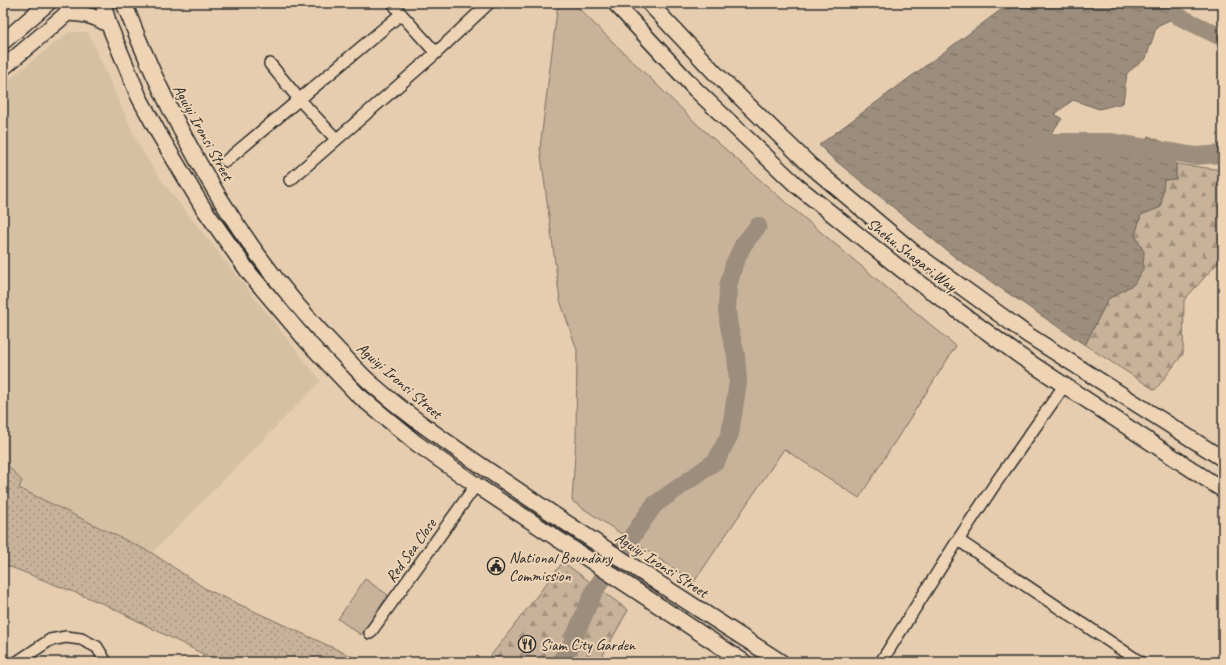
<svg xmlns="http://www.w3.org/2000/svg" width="1226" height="665" viewBox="0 0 1226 665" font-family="Caveat,sans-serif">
<defs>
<pattern id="forest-firs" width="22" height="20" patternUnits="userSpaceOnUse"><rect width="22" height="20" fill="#c8b29a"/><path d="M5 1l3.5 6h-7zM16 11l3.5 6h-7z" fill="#a3917e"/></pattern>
<pattern id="park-dots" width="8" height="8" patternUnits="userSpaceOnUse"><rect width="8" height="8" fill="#c8b29a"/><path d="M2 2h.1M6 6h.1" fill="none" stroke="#a3917e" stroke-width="1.8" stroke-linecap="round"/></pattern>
<pattern id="water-ripples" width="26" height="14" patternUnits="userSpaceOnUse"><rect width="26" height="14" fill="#9c8d7b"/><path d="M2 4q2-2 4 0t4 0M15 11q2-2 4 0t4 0" fill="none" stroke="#7f7365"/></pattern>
</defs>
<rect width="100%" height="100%" fill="#e6cdaf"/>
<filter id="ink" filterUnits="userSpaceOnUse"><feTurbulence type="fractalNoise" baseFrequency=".025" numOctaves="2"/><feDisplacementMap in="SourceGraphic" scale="8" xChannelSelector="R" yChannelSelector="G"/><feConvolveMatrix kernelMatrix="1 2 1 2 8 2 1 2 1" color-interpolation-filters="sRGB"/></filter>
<g filter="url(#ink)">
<path fill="#d6c0a4" d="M69,32h19l51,114 25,38 157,197 -169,172 -133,-65 3,-7 -19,-21v-376z"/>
<path fill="#c8b29a" stroke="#7a6e62" d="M558,3h15l125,122 86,76 172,145 -97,152 -75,-49 -90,133 -122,-81 4,-63 1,-88 -17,-50 -20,-152z
M365,579l23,16 -27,40 -23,-16z"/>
<path fill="url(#forest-firs)" stroke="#7a6e62" d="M1176,164l47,6v87l-39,43 -1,54 -28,36 -70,-45 23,-46 26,-15 10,-32 -9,-17 6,-20 20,-8 3,-27 12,-1z
M563,562l65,48 -29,52h-113z"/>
<path fill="url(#park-dots)" stroke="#7a6e62" d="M3,460l19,21 -3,7 133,65 54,36 158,73h-145l-115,-58 -101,-40z"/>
<path fill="url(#water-ripples)" stroke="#6f665b" d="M1010,3h163l5,13 -21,10 -11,32 -19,15 -4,30 -24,6 -26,-9 -18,14 7,5 -11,14 12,14 13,4 10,-13 34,6 19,7 9,-15 20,8 8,20v15l-12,1 -3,27 -20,8 -6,20 9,17 -1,17 -9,15 -26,15 -23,46 -129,-87 -125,-101 -12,-12z"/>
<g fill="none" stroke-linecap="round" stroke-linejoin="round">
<path stroke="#9c8d7b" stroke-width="18" d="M1178,16l45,22
M1035,145l7,-3h68l85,14 28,-2
M560,662l9,-12 25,-59 60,-86 62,-44 14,-27 8,-52 -2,-27 -7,-28 -2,-18 1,-22 6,-23 9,-19 15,-19"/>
<defs>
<path id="minor" d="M393,3l8,11 35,39
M270,64l29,35 37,40
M226,161l175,-147
M290,180l146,-127 53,-50
M958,540l182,122
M370,633l106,-148
M17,662l33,-22 16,-3 15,2 16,8 9,15
M881,662l77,-122 37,-56 69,-98"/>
<path id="secondary" d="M103,3l6,22 30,72 20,37 43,72 48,68 55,65 52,55 59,49 60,42 268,177
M124,3c49,128 119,250 215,348 11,11 22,24 34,34 49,43 105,78 159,115 82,55 165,108 249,162
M615,3l80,86 101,96 106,85 118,86 203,134
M649,3l66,70 96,93 101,85 116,84 195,124
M68,13c17,1 27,3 41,12
M3,42l45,-39
M3,68l76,-65"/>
</defs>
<use href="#minor" stroke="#2b2b2b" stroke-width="14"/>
<use href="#secondary" stroke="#2b2b2b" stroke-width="18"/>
<use href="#minor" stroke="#eed4b5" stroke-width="11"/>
<use href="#secondary" stroke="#eed4b5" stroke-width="15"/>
</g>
</g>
<defs>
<symbol id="civic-ring" viewBox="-11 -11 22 22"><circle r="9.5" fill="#eed4b5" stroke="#2b2b2b" stroke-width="1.5"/><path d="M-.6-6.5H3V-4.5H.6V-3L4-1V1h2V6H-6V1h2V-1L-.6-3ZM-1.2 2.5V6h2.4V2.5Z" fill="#2b2b2b"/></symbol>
<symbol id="restaurant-ring" viewBox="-11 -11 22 22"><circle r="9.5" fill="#eed4b5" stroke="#2b2b2b" stroke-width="1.5"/><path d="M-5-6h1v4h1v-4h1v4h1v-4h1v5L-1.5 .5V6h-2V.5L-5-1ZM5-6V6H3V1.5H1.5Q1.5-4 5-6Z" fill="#2b2b2b"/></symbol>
</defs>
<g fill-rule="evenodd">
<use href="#civic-ring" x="486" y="556" width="20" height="20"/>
<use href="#restaurant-ring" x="517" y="634" width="20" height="20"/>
</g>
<g text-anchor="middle" stroke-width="4" stroke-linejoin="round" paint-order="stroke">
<g font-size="16" fill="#2b2b2b" stroke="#eed4b5">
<text transform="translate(204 132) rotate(61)" y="6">Aguiyi Ironsi Street</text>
<text transform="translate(912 254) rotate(38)" y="6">Shehu Shagari Way</text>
<text transform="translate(400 380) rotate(41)" y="6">Aguiyi Ironsi Street</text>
<text transform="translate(410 550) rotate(-54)" y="6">Red Sea Close</text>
<text transform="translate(662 564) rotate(33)" y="6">Aguiyi Ironsi Street</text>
</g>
<g font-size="16" fill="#2b2b2b" stroke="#eed4b5" text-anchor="start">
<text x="509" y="563">National Boundary<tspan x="509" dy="18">Commission</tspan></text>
<text x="540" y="650">Siam City Garden</text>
</g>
</g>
<rect width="1226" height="665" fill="none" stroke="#eed4b5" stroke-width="16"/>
<rect x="8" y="8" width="1210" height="649" fill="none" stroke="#2b2b2b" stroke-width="1.5" filter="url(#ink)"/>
</svg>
